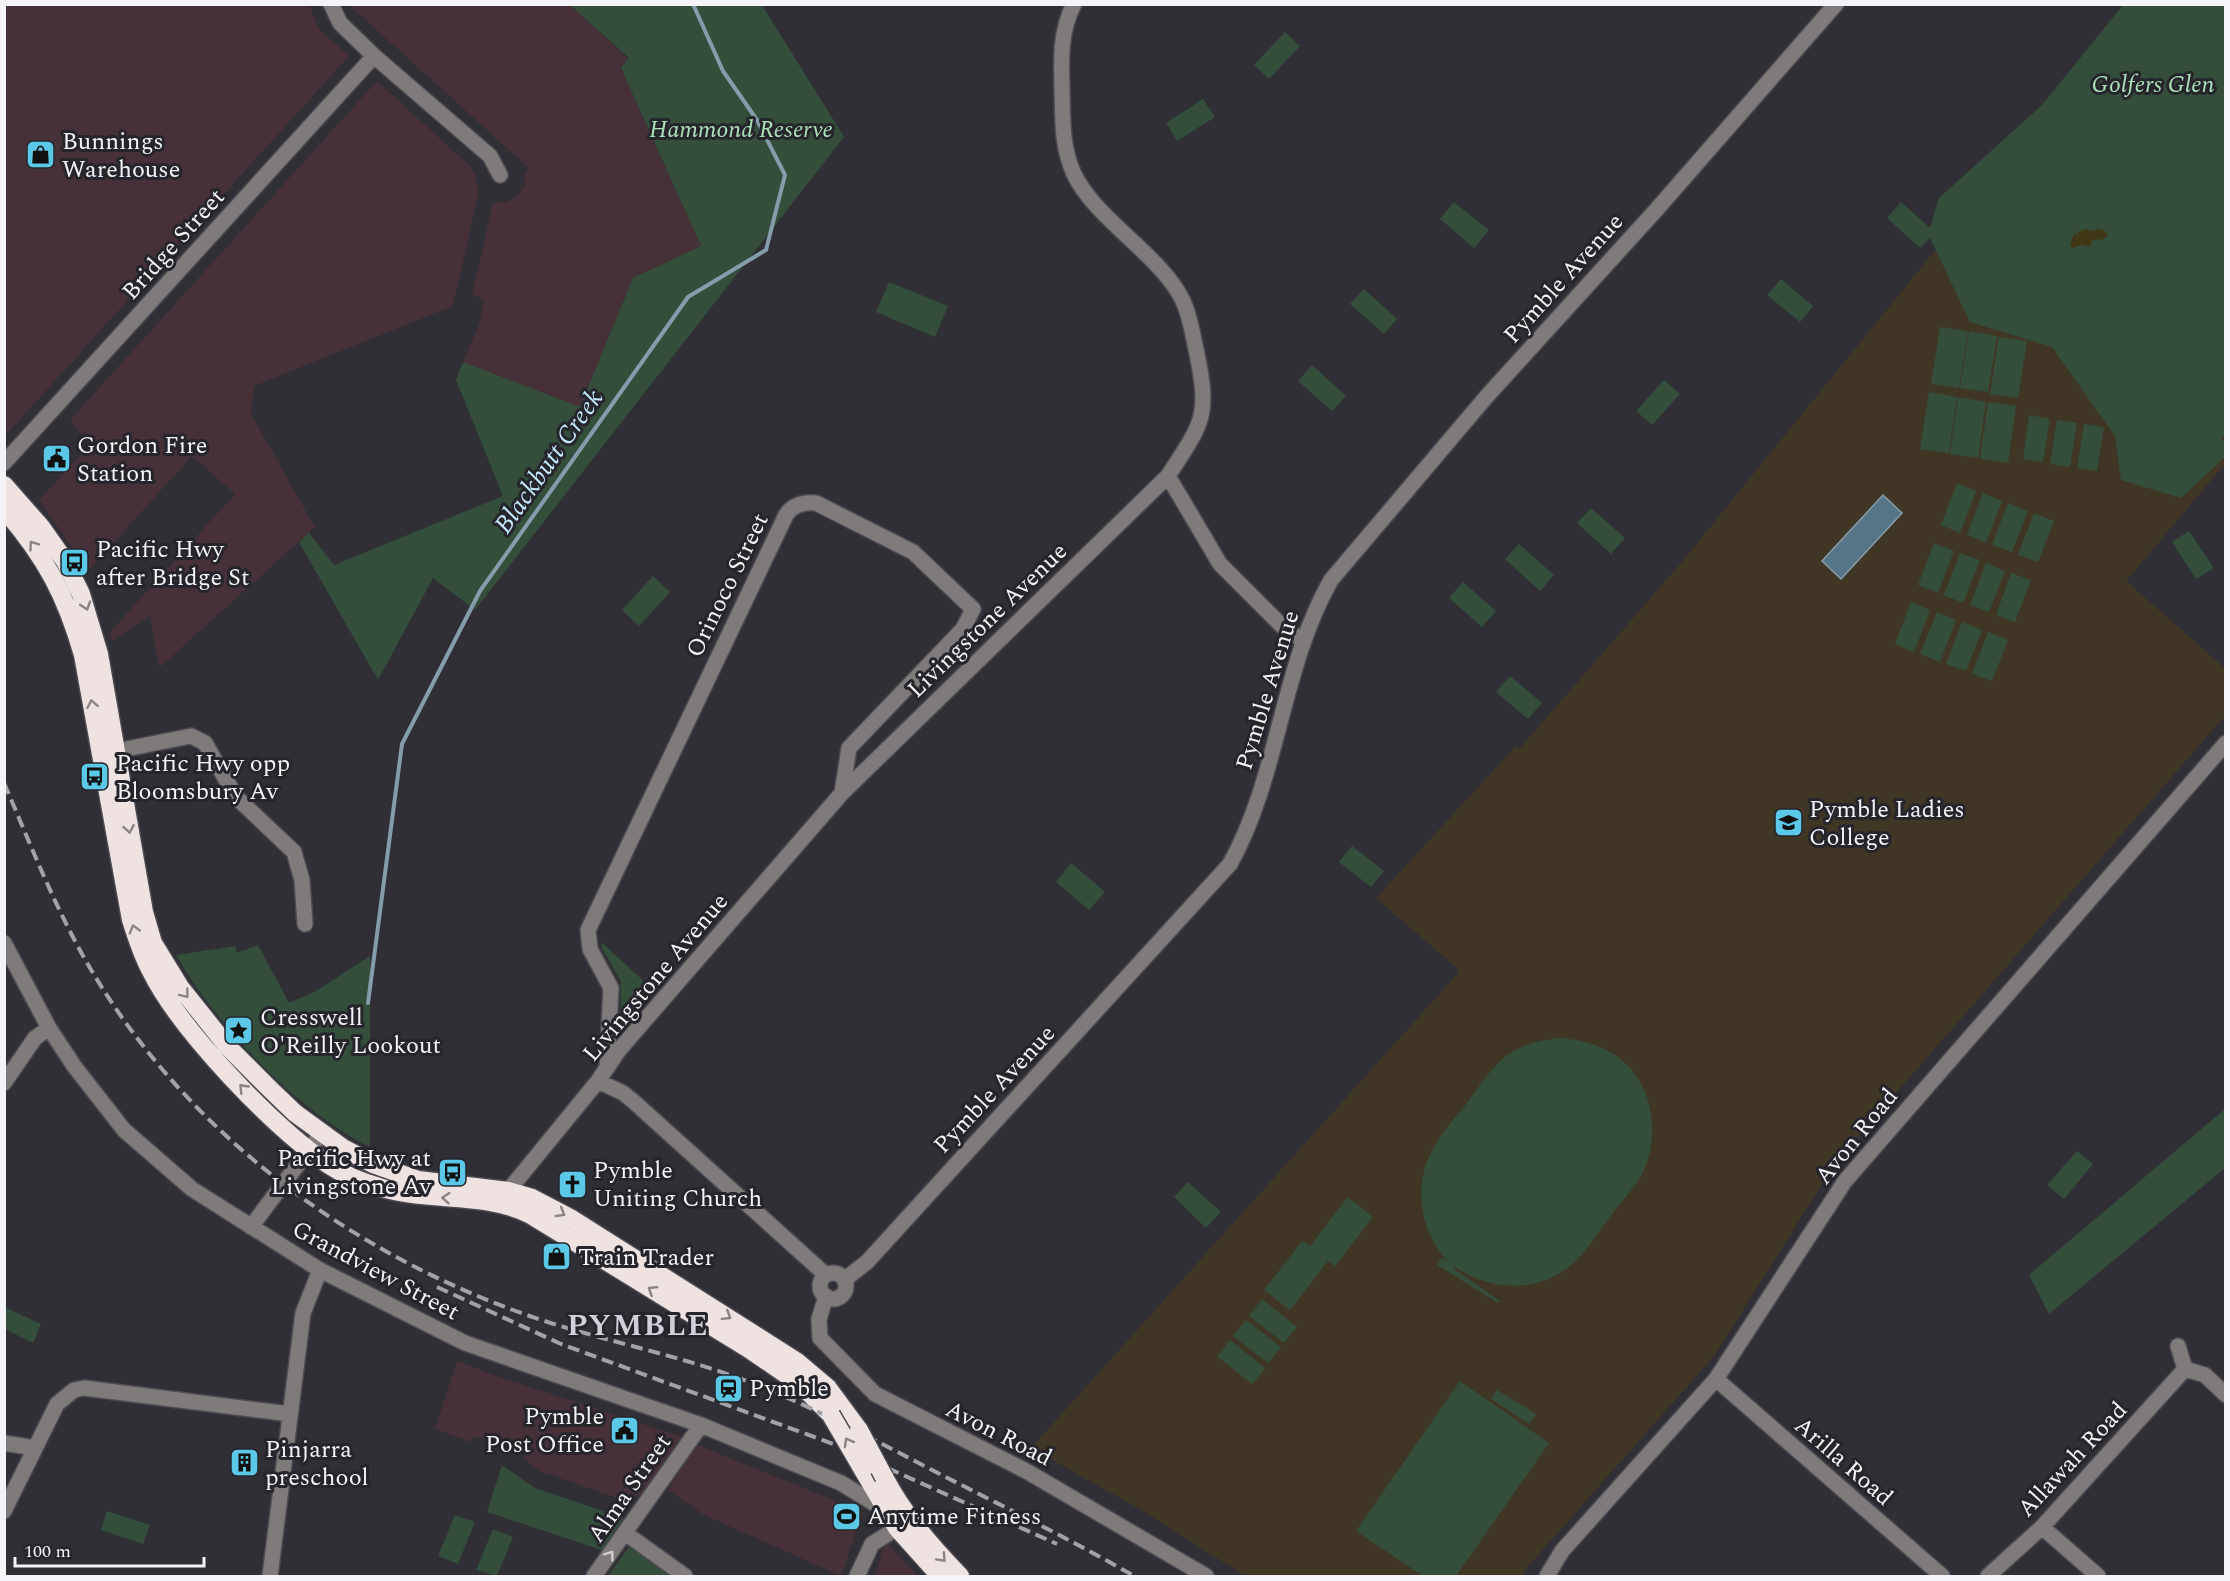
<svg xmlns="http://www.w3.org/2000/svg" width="2230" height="1581" viewBox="0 0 2230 1581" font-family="Spectral,serif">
<rect width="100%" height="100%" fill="#302f36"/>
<path fill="#453137" d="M10,4l299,1 10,24 30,27 -344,380 -1,-429z
M349,5h221l59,54 -8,9 80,178 -68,32 -53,130 -117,-46 17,-40 4,-23 -12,-4 21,-93h14l11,-6 7,-11v-13l4,-4z
M377,81l93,85 5,9 4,16 -26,115 -199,80 -3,28 64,113 -156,141 -9,-52 -38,25 -2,-9 125,-138 -43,-38 -104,115 -49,-71 51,-56 -20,-24z
M457,1361l37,14 188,62 -39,57 -20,6 -63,-22 -19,-6 -17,-13 1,-6 -52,-17 -2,6 -36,-13z
M695,1444l168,68 -22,64 -137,-61 -36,-25z
M885,1541l33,35h-43z"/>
<path fill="#403626" d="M1968,210l257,228v26l-99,117 99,87v48l-389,446 -121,193 -190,215 -2,6h-278l-107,-68 -107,-60 429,-477 -84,-73 140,-152 4,2 160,-184z"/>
<path fill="#344e3b" d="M570,5h192l82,132 -369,473 -42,-32 -55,102 -79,-138 10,-9 25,32 169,-69 -47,-116 7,-18 117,45 53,-129 68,-32 -80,-178 8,-10z
M2123,5h103l-1,433 -4,-3 4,9v13l-44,41 -60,-18 -6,-44 -63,-89 -82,-25 -40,-84 -10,10 -33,-30 14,-16 29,26 9,-30 103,-93z
M1285,32l15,14 -31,33 -15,-14z
M1203,99l12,18 -38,24 -11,-18z
M1454,202l35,28 -15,18 -34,-29z
M1781,279l32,27 -13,16 -33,-27z
M889,282l59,24 -13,31 -59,-25z
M1364,289l33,30 -13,15 -34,-30z
M1940,327l28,4 -9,57 -28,-4z
M1969,331l28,5 -9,56 -28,-4z
M1999,337l28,4 -9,57 -28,-4z
M1312,365l34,31 -14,15 -34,-30z
M1664,380l16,14 -28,31 -16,-14z
M1929,392l28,5 -8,56 -29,-4z
M1958,397l28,5 -8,56 -28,-4z
M1988,402l28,4 -8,57 -28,-4z
M2029,415l21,4 -7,43 -20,-3z
M2057,420l20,3 -7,44 -20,-3z
M2084,424l20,3 -7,44 -20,-3z
M1957,483l19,8 -16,42 -19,-8z
M1983,493l19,8 -16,42 -19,-8z
M2008,503l20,8 -16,41 -20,-7z
M1591,508l34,30 -14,16 -34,-31z
M2034,513l20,8 -16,41 -20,-7z
M2189,531l25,37 -18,11 -24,-37z
M1934,543l20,8 -16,42 -20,-8z
M1519,544l35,31 -14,16 -35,-32z
M1960,553l20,7 -17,43 -19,-8z
M1986,563l19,8 -16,41 -19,-7z
M2011,573l20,7 -16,42 -19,-7z
M653,576l17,16 -31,34 -17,-16z
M1463,582l33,29 -14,16 -33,-29z
M1911,602l19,8 -16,42 -19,-8z
M1937,612l19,8 -16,42 -20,-8z
M1962,622l20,8 -16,41 -20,-7z
M1988,632l20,8 -16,41 -20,-7z
M1510,676l32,27 -14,16 -32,-27z
M1352,846l32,25 -13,16 -32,-25z
M1071,863l34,29 -16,18 -33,-28z
M601,942l47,43 -28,43 1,-46 -19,-34z
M258,945l31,58 27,-12 54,-35v191c-72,-35 -155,-123 -194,-192l59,-9 2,7z
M1560,1038c17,2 32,4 48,13 44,23 55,81 34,123 -8,15 -23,30 -33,44 -11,14 -21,31 -33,43 -35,33 -84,31 -121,6l-1,2 46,32 -2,2 -61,-38 5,-7 9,6c-32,-30 -39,-80 -17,-117 9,-16 22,-30 33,-44 14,-19 26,-39 45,-51 15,-9 31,-12 48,-14z
M2225,1109v59l-176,146 -20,-39z
M2077,1151l16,13 -29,35 -17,-14z
M1188,1182l33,30 -15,16 -32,-31z
M1348,1197l25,20 -38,49 -7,-5 -38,49 -26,-20 38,-49 8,5z
M1262,1299l35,28 -13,16 -35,-27z
M4,1307l37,17 -8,19 -28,-14z
M1246,1320l35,27 -13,16 -35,-27z
M1230,1340l35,28 -13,16 -35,-28z
M1460,1381l89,62 -93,133h-33l-67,-45z
M1497,1390l39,24 -7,10 -38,-25z
M502,1465l33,23 89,30 -22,32 -115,-38z
M107,1511l43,14 -7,19 -42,-14z
M455,1515l20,7 -17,42 -20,-8z
M493,1529l20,8 -16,39 -21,-6z
M629,1547l42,29h-63z"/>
<path fill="#403717" d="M2087,229l3,2 8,-2 7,2 3,5 -7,4 -8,-1 -3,8 -9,-2 -8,3 -3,-3 4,-12 5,3 -2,-4z"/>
<path fill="#567688" stroke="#859caa" stroke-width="1.5" d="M1883,495l19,18 -61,66 -19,-18z"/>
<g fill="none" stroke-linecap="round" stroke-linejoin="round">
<path stroke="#859caa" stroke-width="4" d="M368,1003l34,-259 78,-153 208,-294 78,-47 19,-75 -28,-55 -34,-49 -30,-67"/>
<defs>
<path id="minor" d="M331,4l9,19 34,33 116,100 10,19
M4,463l370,-407
M1168,476l52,88 66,66 17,10
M106,753l85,-17 14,7 31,54 58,55 8,28 3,44
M4,943l45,85 25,38 50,64 68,59 128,81 145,73 236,82 140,58 44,27
M607,1066l4,-78 -21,-39 -2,-19 198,-415c7,-11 18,-13 30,-12l97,49 60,57 -10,20 -114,119 -7,45
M598,1081l25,12 10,8 193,174
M4,1083l31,-45 14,-10
M290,1175l31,-41
M505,1199l3,-8 90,-110 21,-31 223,-257 326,-317c34,-53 42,-58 29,-122 -4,-17 -6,-36 -14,-53 -21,-45 -88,-82 -109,-127 -13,-28 -11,-56 -12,-85 -1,-30 -2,-58 12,-85
M251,1227l17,-23
M820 1286a13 13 0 1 1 26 0a13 13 0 1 1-26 0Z
M844,1280l23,-18 363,-398c49,-88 51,-196 101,-284l156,-184 170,-187 179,-205
M826,1296l-7,23 1,19 55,56 153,78 178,104
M2178,1346l7,23
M2185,1369l20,6 21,20
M1716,1379l226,197
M4,1443l31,5
M4,1511l53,-107 17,-14 10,-2 206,26
M2042,1527l56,49
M625,1533l60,43
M270,1576l33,-263 17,-43
M594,1576l107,-151
M857,1576l15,-32 25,-16
M1547,1576l15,-25 154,-172 129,-198 381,-438
M1988,1576l54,-49 143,-158"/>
<path id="highway" d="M4,485l37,42 24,34 16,33 18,60 45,258 9,31 27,44 47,59 44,44 24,23 48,35 30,16 45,16 90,11 24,7 40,21 224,142 32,27 31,42
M4,509c41,47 62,86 79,146l48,265c6,18 11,35 20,51 29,59 123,157 178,194 15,10 33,17 50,22 50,16 105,4 152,28l218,134 51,35 31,31
M863,1470l34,58 43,48
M884,1477c20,38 46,68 76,99"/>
</defs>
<use href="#minor" stroke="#4b4a51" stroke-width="18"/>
<use href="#highway" stroke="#4b4a51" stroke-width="21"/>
<use href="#minor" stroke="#7f7b7a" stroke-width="15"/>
<use href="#highway" stroke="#eee3e1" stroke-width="18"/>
<path stroke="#a3a2a8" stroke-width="4" stroke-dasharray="12 6" stroke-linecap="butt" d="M4,783c23,53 44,107 71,158 92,174 255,301 438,369 74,28 153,41 228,69 68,25 131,60 195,93 66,34 134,67 198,104
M437,1287l124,57 275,101 221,99"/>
<defs>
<path id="minor-bridge" d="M268,1204l22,-29"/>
<path id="highway-bridge" d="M831,1415l32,55
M859,1430l25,47"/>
</defs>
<use href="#minor-bridge" stroke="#4b4a51" stroke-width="18" stroke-linecap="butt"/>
<use href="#highway-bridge" stroke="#4b4a51" stroke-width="21" stroke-linecap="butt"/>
<use href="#minor-bridge" stroke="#7f7b7a" stroke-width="15"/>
<use href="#highway-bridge" stroke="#eee3e1" stroke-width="18"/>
</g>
<defs><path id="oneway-chevron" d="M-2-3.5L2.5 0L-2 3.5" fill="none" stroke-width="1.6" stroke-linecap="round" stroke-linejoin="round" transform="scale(1.5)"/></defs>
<g stroke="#8a8486">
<use href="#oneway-chevron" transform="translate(33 545) rotate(-125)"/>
<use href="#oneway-chevron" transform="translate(86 606) rotate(72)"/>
<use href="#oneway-chevron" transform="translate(92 704) rotate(-101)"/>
<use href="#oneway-chevron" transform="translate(129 829) rotate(80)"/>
<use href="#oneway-chevron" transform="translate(134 929) rotate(-106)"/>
<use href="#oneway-chevron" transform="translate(185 994) rotate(52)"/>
<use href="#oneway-chevron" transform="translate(243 1088) rotate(-134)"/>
<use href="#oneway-chevron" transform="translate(446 1198) rotate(-176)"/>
<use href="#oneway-chevron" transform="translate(561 1213) rotate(31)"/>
<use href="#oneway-chevron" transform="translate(652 1290) rotate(-148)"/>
<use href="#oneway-chevron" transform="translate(727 1316) rotate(32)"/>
<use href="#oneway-chevron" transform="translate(848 1442) rotate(-119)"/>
<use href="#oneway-chevron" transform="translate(942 1558) rotate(47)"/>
</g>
<use stroke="#d1cfd2" href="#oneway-chevron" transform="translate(610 1555) rotate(-54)"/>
<defs>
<symbol id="shop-square" viewBox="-11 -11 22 22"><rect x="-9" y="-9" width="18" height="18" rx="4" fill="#5ac8e6" stroke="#26252c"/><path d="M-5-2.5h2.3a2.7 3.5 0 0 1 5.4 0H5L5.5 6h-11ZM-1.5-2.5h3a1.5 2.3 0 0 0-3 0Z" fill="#111"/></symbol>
<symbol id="civic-square" viewBox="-11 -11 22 22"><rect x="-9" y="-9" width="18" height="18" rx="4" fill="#5ac8e6" stroke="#26252c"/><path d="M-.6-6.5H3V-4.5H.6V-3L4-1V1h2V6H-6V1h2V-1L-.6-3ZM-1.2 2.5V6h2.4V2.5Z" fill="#111"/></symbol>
<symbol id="bus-square" viewBox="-11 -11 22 22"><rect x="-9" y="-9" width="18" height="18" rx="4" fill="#5ac8e6" stroke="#26252c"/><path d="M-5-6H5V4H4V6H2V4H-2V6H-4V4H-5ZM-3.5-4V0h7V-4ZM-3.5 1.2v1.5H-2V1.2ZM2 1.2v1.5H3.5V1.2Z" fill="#111"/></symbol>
<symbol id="school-square" viewBox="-11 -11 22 22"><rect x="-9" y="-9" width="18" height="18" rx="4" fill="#5ac8e6" stroke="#26252c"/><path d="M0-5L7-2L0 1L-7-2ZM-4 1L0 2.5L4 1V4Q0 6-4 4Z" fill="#111"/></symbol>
<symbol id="sight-square" viewBox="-11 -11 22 22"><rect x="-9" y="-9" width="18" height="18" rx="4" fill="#5ac8e6" stroke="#26252c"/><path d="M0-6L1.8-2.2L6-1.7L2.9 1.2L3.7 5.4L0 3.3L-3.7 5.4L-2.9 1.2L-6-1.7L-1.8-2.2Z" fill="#111"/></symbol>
<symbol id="church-square" viewBox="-11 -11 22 22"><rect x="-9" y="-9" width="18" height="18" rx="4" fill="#5ac8e6" stroke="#26252c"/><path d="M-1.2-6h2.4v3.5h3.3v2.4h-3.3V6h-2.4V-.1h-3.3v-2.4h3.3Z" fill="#111"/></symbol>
<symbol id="station-square" viewBox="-11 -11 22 22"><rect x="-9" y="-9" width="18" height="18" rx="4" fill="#5ac8e6" stroke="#26252c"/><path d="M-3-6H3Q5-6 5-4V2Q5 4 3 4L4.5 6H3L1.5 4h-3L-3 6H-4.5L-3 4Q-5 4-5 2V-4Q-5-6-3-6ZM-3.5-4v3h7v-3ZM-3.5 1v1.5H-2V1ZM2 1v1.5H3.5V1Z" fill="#111"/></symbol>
<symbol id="building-square" viewBox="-11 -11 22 22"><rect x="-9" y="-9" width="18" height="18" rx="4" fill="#5ac8e6" stroke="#26252c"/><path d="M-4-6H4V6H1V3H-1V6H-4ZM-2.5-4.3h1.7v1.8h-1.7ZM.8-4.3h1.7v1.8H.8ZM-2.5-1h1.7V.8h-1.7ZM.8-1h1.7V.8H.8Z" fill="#111"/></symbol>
<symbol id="stadium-square" viewBox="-11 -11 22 22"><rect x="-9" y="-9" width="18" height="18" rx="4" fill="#5ac8e6" stroke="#26252c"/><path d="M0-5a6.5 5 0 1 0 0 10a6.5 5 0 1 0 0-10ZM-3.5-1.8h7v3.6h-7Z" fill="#111"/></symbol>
</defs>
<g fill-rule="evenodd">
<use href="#shop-square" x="24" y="138" width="33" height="33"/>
<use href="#civic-square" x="40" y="442" width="33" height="33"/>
<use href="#bus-square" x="58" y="546" width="33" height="33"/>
<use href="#bus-square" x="78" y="760" width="33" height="33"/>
<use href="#school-square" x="1772" y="806" width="33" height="33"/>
<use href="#sight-square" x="222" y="1014" width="33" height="33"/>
<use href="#bus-square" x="436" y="1156" width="33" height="33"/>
<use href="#church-square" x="556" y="1168" width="33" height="33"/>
<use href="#shop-square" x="540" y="1240" width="33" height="33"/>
<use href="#station-square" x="712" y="1372" width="33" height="33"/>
<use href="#civic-square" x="608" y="1414" width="33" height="33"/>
<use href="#building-square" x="228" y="1446" width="33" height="33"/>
<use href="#stadium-square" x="830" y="1500" width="33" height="33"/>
</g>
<g text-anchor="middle" stroke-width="6" stroke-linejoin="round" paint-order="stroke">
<g font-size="24" font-style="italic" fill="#ade1ba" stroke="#26252c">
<text x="2153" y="92">Golfers Glen</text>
<text x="741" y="137">Hammond Reserve</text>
</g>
<g font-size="24" fill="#f4f3f8" stroke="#26252c" text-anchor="start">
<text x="62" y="149">Bunnings<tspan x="62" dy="28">Warehouse</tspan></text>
<text x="77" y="453">Gordon Fire<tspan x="77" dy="28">Station</tspan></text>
<text x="96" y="557">Pacific Hwy<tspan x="96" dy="28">after Bridge St</tspan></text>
<text x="116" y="771">Pacific Hwy opp<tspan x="116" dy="28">Bloomsbury Av</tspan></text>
<text x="1809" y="817">Pymble Ladies<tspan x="1809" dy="28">College</tspan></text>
<text x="260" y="1025">Cresswell<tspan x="260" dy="28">O'Reilly Lookout</tspan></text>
<text x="431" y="1166" text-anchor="end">Pacific Hwy at<tspan x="431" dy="28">Livingstone Av</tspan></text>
<text x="593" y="1178">Pymble<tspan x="593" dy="28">Uniting Church</tspan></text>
<text x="578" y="1265">Train Trader</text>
<text x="749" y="1396">Pymble</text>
<text x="604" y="1424" text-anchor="end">Pymble<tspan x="604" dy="28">Post Office</tspan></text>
<text x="265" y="1457">Pinjarra<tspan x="265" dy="28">preschool</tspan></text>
<text x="867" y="1524">Anytime Fitness</text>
</g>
<g font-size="24" fill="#f4f3f8" stroke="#26252c">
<text transform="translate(173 244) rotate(-48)" y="8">Bridge Street</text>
<text transform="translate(1563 278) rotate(-48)" y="8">Pymble Avenue</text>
<text transform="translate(727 585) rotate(-64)" y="8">Orinoco Street</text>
<text transform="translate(987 620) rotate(-44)" y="8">Livingstone Avenue</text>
<text transform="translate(1267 690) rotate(-73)" y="8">Pymble Avenue</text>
<text transform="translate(655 977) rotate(-50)" y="8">Livingstone Avenue</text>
<text transform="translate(994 1089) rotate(-47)" y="8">Pymble Avenue</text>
<text transform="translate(1856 1136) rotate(-51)" y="8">Avon Road</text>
<text transform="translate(376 1270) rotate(28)" y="8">Grandview Street</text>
<text transform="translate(999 1433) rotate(27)" y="8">Avon Road</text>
<text transform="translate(2072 1459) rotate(-47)" y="8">Allawah Road</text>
<text transform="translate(1844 1461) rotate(41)" y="8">Arilla Road</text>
<text transform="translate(629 1488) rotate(-55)" y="8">Alma Street</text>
</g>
<g font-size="26" font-style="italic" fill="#c6e9fe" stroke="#26252c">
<text transform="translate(548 461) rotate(-55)" y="9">Blackbutt Creek</text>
</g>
<g font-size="30" font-weight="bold" letter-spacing="1.5" fill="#d1cfd8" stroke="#26252c">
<text x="638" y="1335">PYMBLE</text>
</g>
</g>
<rect width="2230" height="1581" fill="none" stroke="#f4f3f8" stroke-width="12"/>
<path d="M15 1557v9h189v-9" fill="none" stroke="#f4f3f8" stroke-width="3"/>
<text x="24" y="1557" font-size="18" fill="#f4f3f8" stroke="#26252c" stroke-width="4.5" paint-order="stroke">100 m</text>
</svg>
